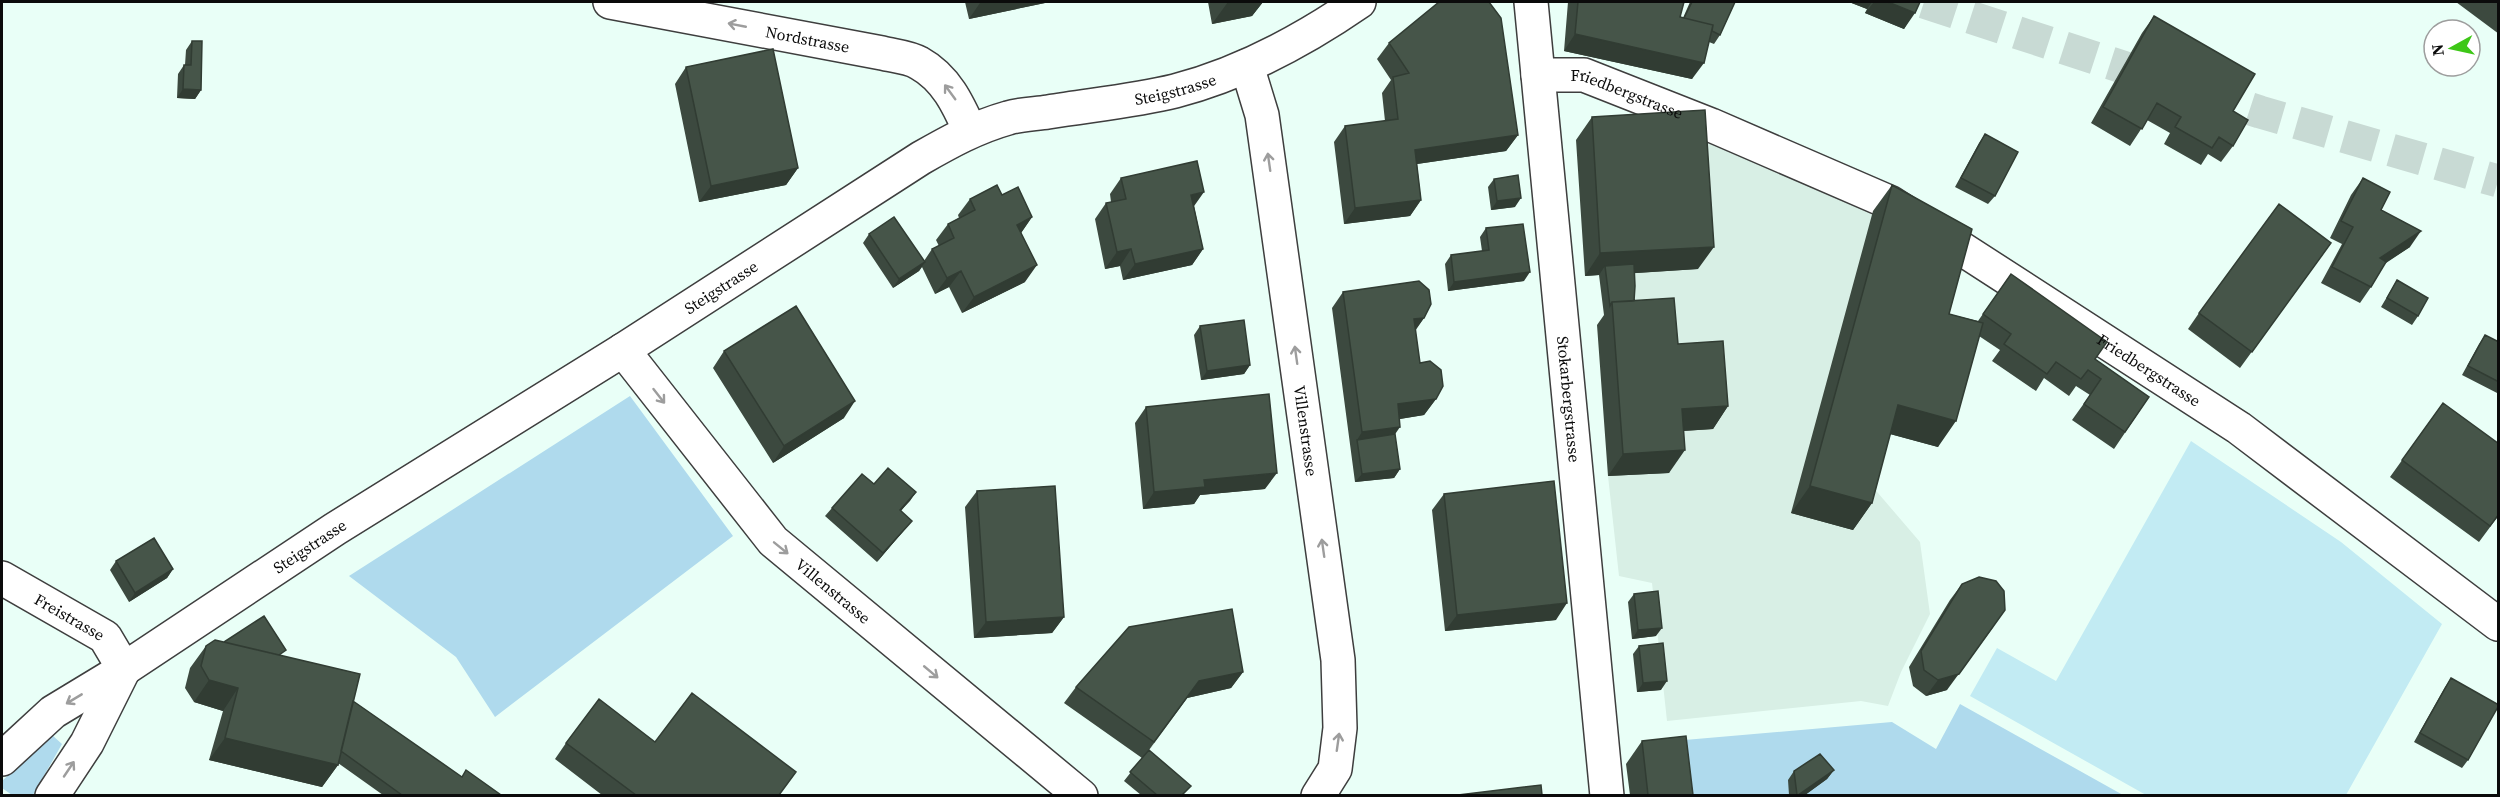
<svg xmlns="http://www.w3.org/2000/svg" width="2500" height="797" viewBox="0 0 2500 797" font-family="'Source Serif 4',serif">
<rect width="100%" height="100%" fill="#e9fff7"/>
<path fill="#afdaed" d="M630,396l103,140 -238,181 -39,-60 -107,-81z
M1960,704l163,91h-448l-2,-54 219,-19 44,27z
M52,735l10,9 -29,51h-21l-10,-7v-7z"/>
<path fill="#c2ebf3" d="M2191,441l150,101 101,82 -96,171h-200l-176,-99 27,-48 59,33z"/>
<path fill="#d8efe5" d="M1689,132l184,79 -7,268 54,63 10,72 -29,58 -13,34 -27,-5 -194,20 -15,-138 -33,-7 -11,-100 61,-3 -42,-150 1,-50 70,-4z"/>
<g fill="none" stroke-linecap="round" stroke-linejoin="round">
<path stroke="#c8dad4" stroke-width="33" stroke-dasharray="33 16" stroke-linecap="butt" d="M1924,2l336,110 238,69"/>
<defs>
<g id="minor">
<path id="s1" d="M610,2l272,51c12,3 27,4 37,10 27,15 39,41 51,68"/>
<path id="s2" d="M1531,2l76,794"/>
<path id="s3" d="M1247,66l15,49 76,545 2,68 -5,41 -17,27"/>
<path id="s4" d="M1538,75h46l127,50 180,78 348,225 259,196"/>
<path id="s5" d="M623,350l150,191 308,255"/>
<path id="s6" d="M2,578l103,59 19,32"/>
</g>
<g id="tertiary">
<path id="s7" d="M2,759l51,-47 71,-43 211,-140 288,-179 298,-192c28,-16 55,-31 87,-40 13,-4 27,-4 40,-6 42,-7 86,-11 127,-21 65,-17 129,-51 184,-89"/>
<path d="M52,796l35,-53 37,-74"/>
</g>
</defs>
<use href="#minor" stroke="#3e3e3e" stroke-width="36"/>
<use href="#tertiary" stroke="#3e3e3e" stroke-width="36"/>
<use href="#minor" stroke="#fff" stroke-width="33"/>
<use href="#tertiary" stroke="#fff" stroke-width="33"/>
</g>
<path fill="#3c493f" d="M965,2h82l-2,1 -76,16z
M1208,2h55l-11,14 -40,8z
M1568,2h116l-4,15 3,1 7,-16h45l-15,33 -6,9 -5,-2 -17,37 -128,-28z
M1849,2h71l-16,27 -39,-16 2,-4z
M2456,2h43v32z
M2154,16l79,95v35l-12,16 -13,-8 -7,11 -37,-21 6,-11 -23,-13 -17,26 -39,-23 51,-90z
M192,41l9,49 -6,9 -18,-1 1,-24 6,-9h1l1,-15z
M1389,43l129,92 -12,16 -89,13 4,36 -11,16 -66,8 -10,-82 11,-16 40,-5 -3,-28 9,-13 -14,-21z
M686,67l112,101 -12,17 -87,17 -24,-118z
M1592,117l106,152 -63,4 -1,28 44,43 50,62 -15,23 -30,2 -14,42 -61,3 -11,-151 7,-10 -5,-40 -14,1 -9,-136z
M1985,134l10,62 -7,8 -33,-17 24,-44z
M1121,178l73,28 9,43 -11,16 -69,15 -3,-14 -15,3 -10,-50 11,-16 5,-1 -1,-8z
M2363,178l18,32 29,37 -25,16 -14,24 -11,16 -39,-20 21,-39 -12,-6 21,-43z
M1494,179l21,28 -24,3 -3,-23z
M1892,185l57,129 29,7 33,-47 84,85 54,38 -35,52 -42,-29 18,-25 -14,-9 -7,10 -25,-18 -8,13 -44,-30 8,-11 -21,-14 -41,111 -48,-13 -18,69 -19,27 -62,-17 82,-302z
M1002,195l30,22 -11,16 4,49 -63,31 -13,-26 -14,7 -13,-27 -3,4 -26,17 -30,-45 6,-9 55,27 8,-12 7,-3 -3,-6 12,-16 11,-6 -1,-3 12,-16z
M1486,228l38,53 -76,10 -3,-27 6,-9 31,-4 -2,-14z
M2331,243l-91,125 -52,-39 11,-16z
M2397,280l21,36 -6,9 -31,-18z
M1343,292l81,26 -9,12 5,33 16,36 -12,16 -24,4 -5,15 5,35 -6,9 -39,4 -23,-174z
M1200,326l50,39 -6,9 -43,6 -7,-45z
M2485,335l14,7v52l-37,-19 17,-31z
M724,351l120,67 -71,45 -60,-95z
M2443,403l56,112 -20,27 -89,-65z
M1146,407l119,82 -65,6 -6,9 -51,5 -8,-86z
M874,484l42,8 -15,19 4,18 -28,33 -52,-46 7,-8z
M977,491l87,126 -12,16 -78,5 -9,-131z
M1444,494l112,126 -111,11 -13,-121z
M116,561l57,8 -6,9 -38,24 -19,-32z
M1962,584l-15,106 -21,6 -13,-10 -4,-19 41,-67z
M1634,594l22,42 -24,3 -4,-37z
M206,646l76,10 71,45 108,76 40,18h-118l-45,-32v2l-16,22 -113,-27 14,-49 -29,-9 -9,-14 5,-20z
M1639,646l22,44 -24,2 -4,-38z
M1243,672l-12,16 -44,10 -38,52 35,45h-43l-17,-14 18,-23 -78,-55 12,-16z
M2451,678l17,82 -6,8 -48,-26 31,-55z
M1642,741l51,54h-63l-4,-31z
M655,742l125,53h-178l-47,-36 11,-16z
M1834,770l-7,9 -22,16h-16l-1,-15 6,-9z"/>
<path fill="#313c33" d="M986,2h61l-2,1 -76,16 11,-16z
M1228,2h35l-11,14 -40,8z
M1849,2h23l-5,7z
M1874,2h14l27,11 -11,16 -39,-16z
M1575,34l129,29 -12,16 -128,-28z
M183,89l18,1 -6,9 -18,-1z
M1518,135l-12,16 -103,15 12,-16z
M798,168l-12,17 -87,17 12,-16z
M1204,192l-12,17 -1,-14z
M1521,198l-6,9 -24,3 6,-9z
M1421,200l-11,16 -66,8 11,-16z
M1032,217l-11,16 -4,-8z
M2421,231l-11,16 -42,28 12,-17z
M1714,247l-16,22 -92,6 -1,-9 -6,9 -14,1 15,-23z
M1131,249l-11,17 -15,3 12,-17z
M1203,249l-11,16 -69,15 12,-16z
M925,262l-6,9 -26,17 6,-9z
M1037,265l-12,17 -63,31 12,-16z
M961,271l-12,16 -14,7 12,-16z
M1530,272l-6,9 -76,10 6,-9z
M1424,318l-11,16 1,-15z
M1250,365l-6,9 -43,6 6,-9z
M1436,399l-12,16 -37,6 11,-17z
M855,401l-11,17 -71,45 11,-17z
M1898,405l58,16 -18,26 -59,-16z
M1728,406l-15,23 -47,3 16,-23z
M1400,427l-11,16 -32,-3 5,-8z
M1685,450l-16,23 -61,3 15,-22z
M1400,469l-6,9 -39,4 7,-8z
M1277,473l-12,16 -65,6 -6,9 -51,5 11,-17 50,-12z
M1810,486l62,17 -19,27 -62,-17z
M916,492l-6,9 -17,18 7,-9z
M912,521l-7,8 -28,33 6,-9z
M173,569l-6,9 -38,24 6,-9z
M1567,603l-11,17 -111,11 12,-16z
M1064,617l-12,16 -78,5 12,-16z
M1994,626l-47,64 -21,6 12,-16z
M1662,628l-6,8 -24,3 6,-9z
M1243,672l-12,16 -44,10 -44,61 56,-78z
M209,680l29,8 -15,23 -29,-9z
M1667,681l-6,9 -24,2 6,-9z
M225,738l113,27 -16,22 -113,-27z
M1834,770l-7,9 -22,16h-7z"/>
<path fill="#465549" stroke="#313c33" stroke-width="1.5" d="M1439,2h50l12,16 17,117 -103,15 6,50 -66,8 -10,-82 53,-7 -5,-42 16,-4 -20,-30z
M1578,2h106l-4,15 33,8 -9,38 -129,-29z
M1692,2h43l-15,33 -8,-4 1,-6 -29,-7z
M1888,2h32l-5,11z
M2154,16l101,58 -22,37 15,9 -15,26 -14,-9 -7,11 -37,-21 6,-10 -24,-14 -15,26 -39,-22z
M192,41h10l-1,49 -18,-1 1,-24h7z
M773,49l25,119 -87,18 -25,-119z
M1705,110l9,137 -114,6 -8,-136z
M1985,134l33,18 -23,44 -34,-18z
M1197,161l7,31 -13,3 12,54 -68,15 -4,-15 -14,3 -11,-49 20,-4 -5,-21z
M1518,175l3,23 -24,3 -3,-22z
M2363,178l27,14 -9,18 40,21 -41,27 6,4 -15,25 -39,-20 21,-40 -12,-6z
M997,185l5,10 16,-8 14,30 -15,8 20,40 -63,32 -13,-26 -14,7 -15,-29 22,-11 -6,-14 27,-14 -5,-11z
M1892,185l80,44 -23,85 34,9 -27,98 -58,-16 -26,98 -62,-17z
M2279,204l52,39 -79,109 -53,-39z
M894,217l31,45 -26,17 -30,-45z
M1523,224l7,48 -76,10 -3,-27 38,-5 -3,-22z
M1634,264l1,22 -1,15 -22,1 -2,4 -5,-40z
M2011,274l96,68 -12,17 54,38 -24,35 -41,-28 17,-25 -13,-9 -7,9 -25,-17 -9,12 -43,-30 7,-10 -28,-20z
M2397,280l31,18 -10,18 -31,-18z
M1419,281l10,9 2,14 -7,14 -10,1 6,44 10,-2 11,9 2,16 -7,13 -38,5 2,23 -38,5 -19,-140z
M1674,298l4,46 45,-3 5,65 -46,3 3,41 -62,4 -11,-152z
M796,306l59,95 -71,45 -60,-95z
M1244,320l6,45 -43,6 -7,-45z
M2485,335l14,7v40l-31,-16z
M1269,394l8,79 -73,7 1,7 -51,5 -8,-85z
M2443,403l56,41v70l-9,12 -88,-66z
M1395,434l5,35 -38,5 -5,-34z
M888,468l28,24 -16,18 12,11 -29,32 -51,-45 30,-34 12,10z
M1554,481l13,122 -110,12 -13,-121z
M1055,486l9,131 -78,5 -9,-131z
M154,538l19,31 -38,24 -19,-32z
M1979,577l17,4 8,10 1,19 -46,64 -21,6 -14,-10 -3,-19 41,-67z
M1658,591l4,37 -24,2 -4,-36z
M1232,609l11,63 -44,9 -45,61 -78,-55 53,-60z
M264,616l22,34 -7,5 -55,-13z
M215,640l145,34 -22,91 -113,-27 13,-50 -29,-8 -8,-14 5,-20z
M1663,643l4,38 -24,2 -4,-37z
M2451,678l48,27 -31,55 -48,-27z
M692,693l104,79 -17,23h-143l-70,-52 33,-44 56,43z
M353,701l109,76 4,-7 35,25h-99l-61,-44z
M1686,736l7,59h-45l-6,-54z
M1149,750l42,36 -9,9h-25l-27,-23z
M1820,754l14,16 -36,25h-1l-3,-24z
M1541,785l1,10h-84z"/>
<defs><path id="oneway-shaft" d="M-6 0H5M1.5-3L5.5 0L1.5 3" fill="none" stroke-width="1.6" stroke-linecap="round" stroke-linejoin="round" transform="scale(1.5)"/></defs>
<g stroke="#9d9d9d">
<use href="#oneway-shaft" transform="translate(737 25) rotate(-169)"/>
<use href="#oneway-shaft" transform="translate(950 92) rotate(-126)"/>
<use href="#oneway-shaft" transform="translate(1269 162) rotate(-98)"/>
<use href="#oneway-shaft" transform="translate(1296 355) rotate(-98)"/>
<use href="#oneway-shaft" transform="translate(659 396) rotate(52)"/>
<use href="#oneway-shaft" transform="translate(781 548) rotate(39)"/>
<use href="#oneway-shaft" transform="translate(1323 548) rotate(-98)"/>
<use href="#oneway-shaft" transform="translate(931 672) rotate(40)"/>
<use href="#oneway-shaft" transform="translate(74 699) rotate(149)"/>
<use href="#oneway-shaft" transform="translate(1338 742) rotate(-82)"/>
<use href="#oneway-shaft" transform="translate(69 769) rotate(-56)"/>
</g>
<g text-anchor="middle" stroke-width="6" stroke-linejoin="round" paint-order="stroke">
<g font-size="16" fill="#0b0b0b" stroke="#fff">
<text dy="6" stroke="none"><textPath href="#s1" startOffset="201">Nordstrasse</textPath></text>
<text dy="6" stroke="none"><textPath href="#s7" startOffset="1365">Steigstrasse</textPath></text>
<text dy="6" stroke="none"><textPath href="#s4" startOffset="92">Friedbergstrasse</textPath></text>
<text dy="6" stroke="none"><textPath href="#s7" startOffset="861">Steigstrasse</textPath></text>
<text dy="6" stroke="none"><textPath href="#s4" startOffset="686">Friedbergstrasse</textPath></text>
<text dy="6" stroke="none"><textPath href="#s2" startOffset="399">Stokarbergstrasse</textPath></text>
<text dy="6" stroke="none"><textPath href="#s3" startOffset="370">Villenstrasse</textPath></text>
<text dy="6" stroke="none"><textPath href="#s7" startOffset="375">Steigstrasse</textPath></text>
<text dy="6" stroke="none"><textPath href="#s5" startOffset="321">Villenstrasse</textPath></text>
<text dy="6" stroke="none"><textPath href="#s6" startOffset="78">Freistrasse</textPath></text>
</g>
</g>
<rect width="2500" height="797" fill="none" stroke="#0b0b0b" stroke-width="6"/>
<g transform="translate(2452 48) rotate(262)"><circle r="28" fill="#ffffff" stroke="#9d9d9d" stroke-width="1.5"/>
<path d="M0-4.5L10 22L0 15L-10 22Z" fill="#3ec717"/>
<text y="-9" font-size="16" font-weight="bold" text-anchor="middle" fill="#0b0b0b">N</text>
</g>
</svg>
